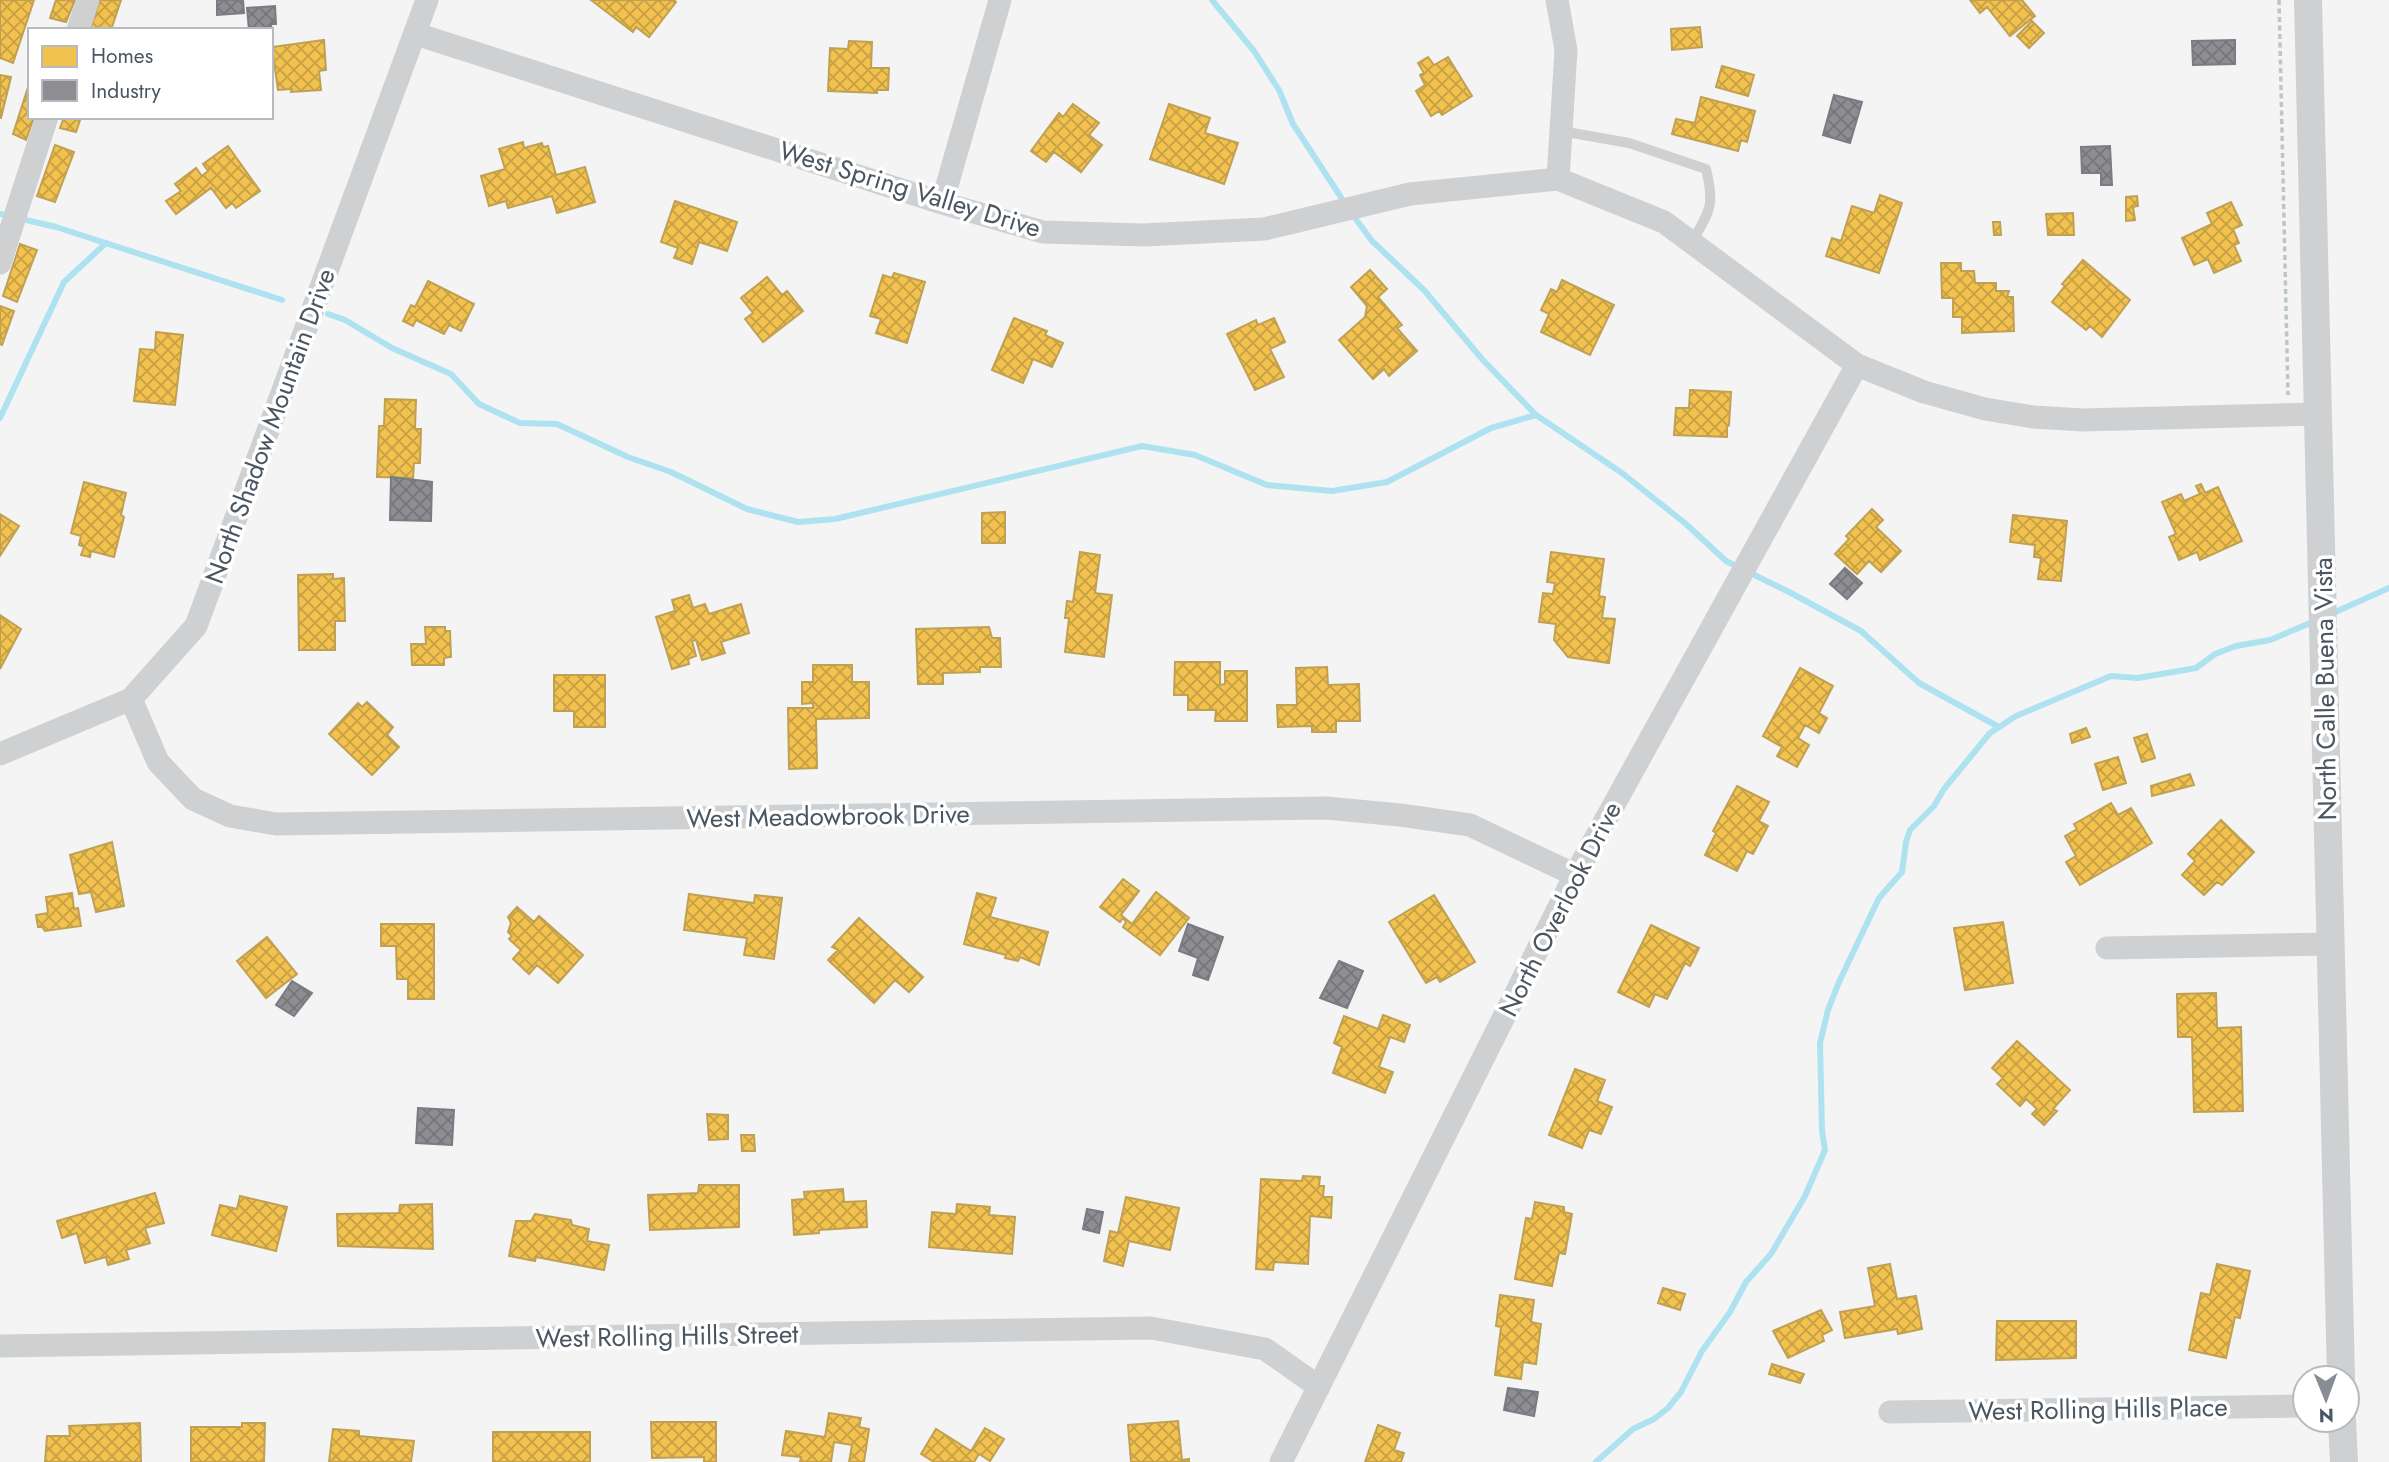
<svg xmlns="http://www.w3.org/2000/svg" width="2389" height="1462" viewBox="0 0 2389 1462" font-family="Jost,sans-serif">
<defs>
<pattern id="homes-cross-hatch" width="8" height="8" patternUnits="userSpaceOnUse" patternTransform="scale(1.75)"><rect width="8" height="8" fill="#f2c14e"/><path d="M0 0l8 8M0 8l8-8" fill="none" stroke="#c6a044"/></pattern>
<pattern id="industry-cross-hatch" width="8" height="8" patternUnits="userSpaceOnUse" patternTransform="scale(1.75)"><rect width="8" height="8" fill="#8d8d92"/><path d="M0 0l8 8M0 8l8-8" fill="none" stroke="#75767b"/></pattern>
</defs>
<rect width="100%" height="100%" fill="#f4f4f4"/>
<path fill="url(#homes-cross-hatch)" stroke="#c0a154" stroke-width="2" d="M0,0h34l-21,63 -13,-5z
M56,0h19l-9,22 -16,-4z
M100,0h21l-10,30h-21z
M591,0h83l2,2 -27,35 -13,-10 -3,5z
M1970,0h52l13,16 -25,20 -23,-29 -7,6z
M2032,21l12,12 -15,15 -12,-12z
M1700,27l2,20 -30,3 -1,-21z
M324,40l2,30 -7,1 2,19 -30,2 1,-3 -14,1 -6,-43z
M849,41l23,1 -1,26h18l-1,22h-11v3l-49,-2 2,-43 18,1z
M1428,57l6,8 14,-8 24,39 -30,19 -3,-4 -8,5 -15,-25 9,-6 -5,-10 4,-2 -6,-10z
M1722,66l32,9 -6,21 -32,-9z
M0,75l11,2 -10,41h-1z
M29,84l1,33h4l-8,23 -13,-6z
M1701,97l54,14 -8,31 -6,-2 -3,11 -66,-17 4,-15 19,4z
M1073,104l26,19 -10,12 13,10 -21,27 -27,-20 -8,10 -15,-11 28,-38 4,4z
M1169,104l41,14 -5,15 33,10 -14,41 -74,-25z
M64,117h17l-5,15 -16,-4z
M523,142l1,6 18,-5 1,4 5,-1 8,29 29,-8 10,35 -38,11 -5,-17 -44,12 -2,-7 -17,5 -8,-30 24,-7 -6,-20z
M55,145l19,7 -19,50 -18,-6z
M228,146l32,45 -24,17 -4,-5 -6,5 -15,-20 -35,26 -10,-13 15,-10 -6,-7 21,-16 6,8 6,-5 -5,-7z
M1880,195l22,8 -23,70 -53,-17 6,-18 9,3 11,-35 22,7z
M2137,196l1,10 -5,1 2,13 -9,1v-24z
M675,201l62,21 -10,29 -28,-9 -7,22 -18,-6 4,-10 -17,-6z
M2231,202l11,23 -9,4 6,14 -5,2 7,16 -27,12 -6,-14 -14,6 -12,-27 30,-14 -5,-11z
M2073,213l1,22h-26l-2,-21z
M1993,222h7l1,13h-7z
M20,244l17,6 -20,52 -14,-6z
M2083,260l47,40 -28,37 -12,-11 -4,4 -34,-28 13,-16 -3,-2z
M1941,263h20v8h13l1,12h21v8h13l-2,6h6l1,34 -52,2v-16h-9v-19h-11z
M1370,270l17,19 -9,8 24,28 -5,3 20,23 -28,25 -5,-7 -11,10 -34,-39 26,-23 2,-11 -16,-19z
M894,273l31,9 -18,61 -31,-10 5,-14 -11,-3 13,-41 9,3z
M767,277l15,18 5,-4 16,20 -40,31 -18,-23 8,-6 -12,-15z
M1562,280l52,25 -24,50 -49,-23 8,-18 -8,-4 10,-21 6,3z
M428,281l46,23 -13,27 -12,-6 -5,9 -28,-14 -3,6 -10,-5 8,-16 4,2z
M0,306l14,5 -12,34 -2,-1z
M1014,318l33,13 -2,4 18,8 -11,24 -19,-8 -10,24 -31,-13z
M1274,318l11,24 -15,7 14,28 -29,13 -28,-56 29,-14 2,5z
M156,332l27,3 -8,70 -41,-4 6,-52 15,1z
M1690,390l41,2 -2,33 -2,2v10l-53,-2 2,-27h13z
M385,399l31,1 -1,29h6l-1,34h-6l-1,15 -36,-1 2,-51h5z
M84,482l42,11 -5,22 3,2 -10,40 -23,-6 -1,6 -9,-2 3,-8 -5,-2 2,-9 -10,-3z
M2201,484l4,9 13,-6 24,54 -42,19 -3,-8 -18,8 -10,-23 7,-3 -14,-32 19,-8 3,7 16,-7 -4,-8z
M1872,509l11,11 -7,7 25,24 -20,21 -12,-11 -12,13 -22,-20 14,-15 -3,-3z
M1005,512v31h-23v-30z
M0,514l19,12 -19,30z
M2013,515l54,6 -6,60 -23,-2 3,-21 -7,-1 1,-12 -25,-3z
M1080,552l20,3 -5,38 17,2 -8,62 -39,-5 4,-34h-4l2,-17 6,1z
M1551,552l53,7 -5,37 6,1 -3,21 13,1 -6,44 -41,-6 -14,-17 2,-16 -17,-2 4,-29 10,1 2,-11 -8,-1z
M333,574v5l11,-1 1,43h-10v29h-36l-1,-75z
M689,595l4,13 12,-4 4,10 32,-10 8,29 -28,9 4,11 -23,7 -6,-20 -4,1 4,15 -8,3 1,5 -17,5 -16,-52 19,-6 -3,-11z
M0,615l21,14 -21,40z
M425,627h20v4h5l1,26 -7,1v7h-32l-1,-21h15z
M989,627l3,11h8l1,29h-21v5l-37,1v11h-25l-2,-55z
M1175,662h45v23l5,-1v-13h22v50h-32l1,-11h-28v-15h-14z
M813,665h39v17h17v36l-53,1 1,49 -28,1 -1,-61h25v-5l-11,1v-22h11z
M1327,667l1,18 31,-1 1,37h-24v11h-24v-6l-34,1 -1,-22h20l-1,-37z
M1800,668l33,18 -14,27 8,5 -8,15 -14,-8 -7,13 11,7 -12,22 -20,-11 5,-9 -19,-11z
M554,675h51v52h-31v-16h-20z
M367,702l26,25 -6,8 12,12 -27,28 -43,-41 29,-31 4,4z
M2086,728l4,9 -18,6 -2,-9z
M2147,734l8,24 -13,4 -8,-24z
M2118,757l8,26 -23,7 -8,-26z
M2190,774l4,11 -42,11 -1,-10z
M1737,786l32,16 -10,19 9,5 -15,28 -6,-3 -10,20 -32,-16 11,-22 -3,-2z
M2111,803l7,12 13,-7 21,35 -72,42 -14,-23 10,-6 -11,-20 12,-7 -3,-5z
M2221,820l33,32 -32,33 -5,-3 -13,13 -22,-20 13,-14 -7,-7z
M112,842l12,64 -28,6 -5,-20 -12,2 -9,-39z
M1123,879l16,12 -18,24 11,9 24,-32 33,26 -29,37 -37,-28 3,-5 -3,-4 -3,4 -20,-15z
M72,893l2,16 4,-1 3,18 -36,5 -3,-4h-4l-2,-12 12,-2 -2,-16z
M977,893l19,5 -6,19 58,15 -9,33 -19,-8 -2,4 -13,-3 1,-3 -42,-11z
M689,894l65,9 1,-8 27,3 -8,61 -30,-4 3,-17 -63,-8z
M1434,895l41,67 -35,20 -3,-5 -11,6 -37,-61z
M517,907l17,15 5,-6 44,39 -25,28 -21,-18 -8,9 -16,-15 8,-9 -12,-11 3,-3 -4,-4 3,-9 -3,-6z
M859,918l64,59 -14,15 -14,-12 -21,23 -46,-43 10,-10 -6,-3z
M2003,922l10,61 -48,7 -11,-62z
M381,924h53v75h-26v-20h-11l-1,-33h-15z
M1651,925l48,23 -9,18 -5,-3 -18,36 -12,-5 -6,13 -31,-15z
M267,937l30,37 -31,24 -29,-37z
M2216,993l1,35 24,-1 2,84 -49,1 -2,-75h-14l-1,-43z
M1383,1015l27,10 -6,17 -14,-5 -11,30 14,5 -8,21 -52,-20 9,-26 -8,-4 10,-27 34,13z
M2017,1041l53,49 -17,19 4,2 -13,14 -12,-11 5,-5 -11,-10 -6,7 -23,-22 6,-6 -11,-10z
M1575,1069l30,11 -8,21 15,6 -11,27 -12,-4 -7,18 -33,-13z
M707,1114l21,1v24l-19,1z
M741,1135h13l1,16h-13z
M1303,1176l17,1 -1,9h5l-1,11h9l-1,21 -21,-2 -2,48 -34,-2 -1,8 -17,-1 5,-90 41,2z
M699,1185h40v42l-89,3 -2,-35 50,-2z
M843,1189l1,13 22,-1 1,26 -48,3v3l-25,2 -2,-35 13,-1 -1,-7z
M155,1193l9,30 -19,5 5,15 -24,7 3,9 -21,6 -2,-8 -21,6 -8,-30 -15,5 -5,-17z
M240,1196l47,11 -11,44 -64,-16 8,-30 17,4z
M1126,1197l53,11 -9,42 -41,-9 -6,25 -19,-5 6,-30 8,2z
M1535,1202l29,5v5l8,2 -7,40 -6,-1 -7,33 -37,-7 11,-61 6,1z
M432,1204l1,45 -95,-3 -1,-32 62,-1 1,-8z
M957,1204l33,3 -1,8 26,2 -3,37 -83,-7 3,-35 24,2z
M535,1214l36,6 1,5 17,4 -2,12 22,4 -5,25 -68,-13 -1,4 -26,-5 7,-35h15z
M1890,1264l7,35 19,-3 6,33 -24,5 -1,-5 -52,9 -5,-26 35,-6 -7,-38z
M2217,1264l33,7 -10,47 -5,-1 -9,41 -37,-8 12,-57 9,2z
M1663,1288l22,6 -5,16 -22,-7z
M1500,1295l34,5 -3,22 10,2 -5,40 -13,-2 -2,17 -26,-4 6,-48 -5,-1z
M1821,1310l11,20 -10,5 2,6 -36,17 -15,-27z
M1997,1321h79v37l-80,2z
M1772,1364l32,10 -4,9 -31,-9z
M829,1413l32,5 -2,9 10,2 -5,33h-15l3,-17 -18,-3 -3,20h-31l1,-5 -19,-2 4,-24 39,6z
M1178,1421l4,39 7,-1v3h-58l-3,-37z
M651,1422h65v40h-12v-5l-52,1z
M140,1423l1,39h-96l2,-26h23l-1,-10z
M242,1423h23l-1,39h-73v-35h51z
M1378,1425l22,8 -6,17 10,3 -3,9h-36z
M985,1428l19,11 -14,22 -11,-7 -5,8h-40l-13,-8 15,-25 35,22z
M333,1429l26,2v5l55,5 -3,21h-82z
M493,1432h97v30h-97z"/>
<path fill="url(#industry-cross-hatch)" stroke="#797c83" stroke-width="2" d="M217,0h26l1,13 -27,2z
M275,6l1,18h-5l1,9 -1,-3h-22l-2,-22z
M2235,40v24l-42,1 -1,-24z
M1834,95l28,7 -12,41 -27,-8z
M2110,146l2,39h-11v-12h-19l-1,-26z
M391,477l41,5 -1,39 -41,-1z
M1845,568l17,15 -15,16 -17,-15z
M1188,924l35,13 -15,43 -15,-5 5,-17 -19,-7z
M1339,961l24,10 -16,37 -27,-10z
M292,981l20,12 -18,23 -18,-11z
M418,1108l36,2 -2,35 -36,-2z
M1087,1209l16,3 -4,21 -16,-4z
M1508,1388l30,4 -4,24 -30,-6z"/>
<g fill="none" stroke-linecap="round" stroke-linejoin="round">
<path stroke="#aee2f0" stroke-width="6" d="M1212,0l42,51 25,39 14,34 53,81
M0,214l56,13 226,73
M1352,214l20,27 52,49 58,69 54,56 86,58 64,51 40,37 65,32 70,38 58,52 78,43
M328,314l17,6 47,28 59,26 28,30 41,19 37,1 71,33 43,15 76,37 51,13 37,-3 307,-73 53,9 72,30 65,6 55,-9 104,-54 45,-13
M0,418l64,-136 42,-39
M2331,614l58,-26
M1596,1462l37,-33 21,-10 14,-11 13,-16 21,-41 28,-39 16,-30 25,-28 34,-58 20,-46 -3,-19 -2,-88 8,-33 11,-28 40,-84 23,-26 4,-30 4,-12 24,-24 10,-17 46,-56 26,-17 95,-40 27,2 58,-10 19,-14 21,-8 34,-6 45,-19"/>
<path stroke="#bcc7c4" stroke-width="3.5" stroke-dasharray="5 3.5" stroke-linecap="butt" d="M2279,0l9,395"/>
<path stroke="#ced0d2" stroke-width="10" d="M1561,131l68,12 77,26c9,38 4,41 -14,73"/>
<path stroke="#ced0d2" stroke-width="23" d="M1557,0l9,50 -8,129
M78,30l10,-30
M416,34l526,169 101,29 101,3 120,-6 146,-35 148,-15 106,43 193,143 67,27 61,17 48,8 50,3 235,-6
M942,203l58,-203
M0,263l47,-146
M131,699l27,63 35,37 37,17 46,8 1050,-16 74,7 70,10 105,50
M0,754l131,-55 65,-73 231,-626
M2107,948l224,-4
M0,1346l1151,-18 114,21 54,38
M1890,1412l415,-6
M1281,1462l294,-587 282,-510"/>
<path stroke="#ced0d2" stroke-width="28" d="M2308,0l33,1378
M2342,1420l2,42"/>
</g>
<g text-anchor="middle" stroke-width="7" stroke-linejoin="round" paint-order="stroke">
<g font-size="26" fill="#4a5661" stroke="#fff">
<text transform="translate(910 189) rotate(17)" y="9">West Spring Valley Drive</text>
<text transform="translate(270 426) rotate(-70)" y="9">North Shadow Mountain Drive</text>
<text transform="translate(2325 689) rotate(-91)" y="9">North Calle Buena Vista</text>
<text transform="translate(828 816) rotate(-1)" y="9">West Meadowbrook Drive</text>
<text transform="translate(1560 909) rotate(-63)" y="9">North Overlook Drive</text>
<text transform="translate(667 1336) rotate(-1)" y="9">West Rolling Hills Street</text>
<text transform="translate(2098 1409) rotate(-1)" y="9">West Rolling Hills Place</text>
</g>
</g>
<rect x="28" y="28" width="245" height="91" fill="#ffffff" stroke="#b7bbc0" stroke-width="2"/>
<rect x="42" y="46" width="35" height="21" fill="#f2c14e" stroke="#b7bbc0" stroke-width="2"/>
<text x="91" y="63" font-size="21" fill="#4a5661">Homes</text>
<rect x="42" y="80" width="35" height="21" fill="#8d8d92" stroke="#b7bbc0" stroke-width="2"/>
<text x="91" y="98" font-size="21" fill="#4a5661">Industry</text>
<g transform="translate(2326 1399) rotate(179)"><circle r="33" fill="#ffffff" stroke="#b7bbc0" stroke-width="2"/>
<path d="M0-5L12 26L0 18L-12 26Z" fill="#868d94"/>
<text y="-10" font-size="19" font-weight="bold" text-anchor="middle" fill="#4a5661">N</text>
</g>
</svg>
